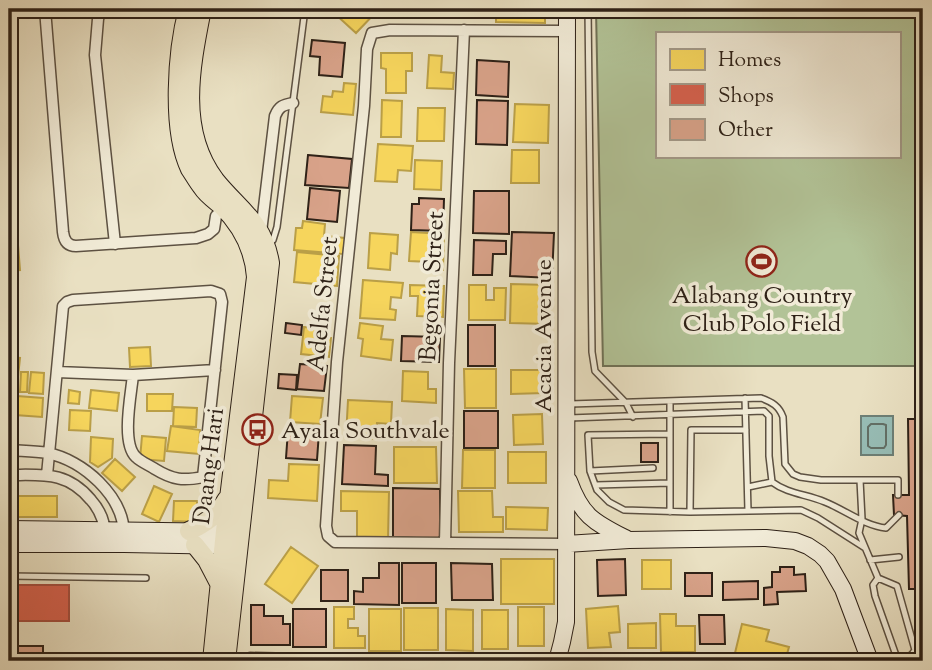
<svg xmlns="http://www.w3.org/2000/svg" width="932" height="670" viewBox="0 0 932 670" font-family="'Sorts Mill Goudy',serif">
<rect width="100%" height="100%" fill="#e9e0c2"/>
<filter id="stains"><feTurbulence type="fractalNoise" baseFrequency=".00286" numOctaves="4"/><feColorMatrix values="0 0 0 0 .2 0 0 0 0 .09 0 0 0 0 .02 0 0 0 .5 -.17"/></filter>
<radialGradient id="worn" r=".72"><stop offset=".6" stop-color="#630" stop-opacity="0"/><stop offset="1" stop-color="#630" stop-opacity=".3"/></radialGradient>
<path fill="#b2c397" stroke="#707257" stroke-width="2" fill-rule="evenodd" d="M596,9h327v357h-320zM657,33h242v123h-242z"/>
<path fill="#97bdb6" stroke="#6d7f76" stroke-width="2" d="M861,416h32v39h-32z"/>
<path fill="#f6d55c" stroke="#ba9f47" stroke-width="2" d="M338,9h41l-23,24 -22,-20z
M496,9h49v14l-49,-1z
M381,53h31v18h-6v22h-20v-24l-5,-1z
M429,55l13,1 -1,16 13,1 -1,16 -26,-1z
M344,83l12,1 -3,31 -32,-3 2,-16 9,1 1,-6 10,1z
M382,100l20,1 -1,36h-20z
M515,104l34,1 -1,38 -35,-1z
M418,108h27l-1,33h-27z
M378,144l35,2 -2,25 -13,-1 -1,12 -22,-1z
M512,150h27v33h-28z
M415,160l27,1 -1,29 -27,-1z
M13,191l2,23h-6v-22z
M303,221l22,3 -1,12 21,2 -2,16 -49,-4 2,-22h6z
M411,232l33,2 -1,36 -14,-1 1,-7 -21,-1z
M370,233l28,2 -1,19 -6,-1 -1,17 -22,-2z
M18,245l2,25 -11,1v-25z
M297,252l42,4 -2,30 -43,-4z
M363,280l40,3 -2,15 -10,-1 -1,12 6,1 -1,10 -35,-2z
M511,284l37,1v39l-38,-1z
M410,285l34,1 -1,31 -26,-1 1,-20h-8z
M469,285h17v15h8v-12h12l-1,32h-36z
M360,323l23,3 -2,13 12,1 -2,20 -30,-4 2,-17 -5,-1z
M304,327l21,2 -1,9h7l-2,19 -28,-3z
M9,333h9l-1,22h-8z
M150,347l1,19 -21,1 -1,-19z
M9,357l11,1 -2,19h-9z
M464,369h32v39h-31z
M511,370h32l1,23 -33,1z
M403,371l25,1v17h8v14l-34,-2z
M21,372h7l-1,20h-7z
M31,372l13,1 -1,21 -14,-1z
M69,390l11,2 -1,12 -11,-1z
M91,390l28,3 -2,18 -28,-3z
M147,394h26l-1,17h-25z
M17,396l26,2 -1,19 -27,-2z
M292,396l31,2 -3,26 -30,-2z
M348,400l44,2 -1,22 -14,-1 -1,16 -30,-2z
M174,407l23,1 -1,19 -23,-1z
M70,410l21,1 -1,20 -21,-1z
M542,414l1,30 -29,1 -1,-30z
M171,426l29,4 -1,24 -32,-3z
M142,436l24,2 -2,23 -24,-2z
M91,437l22,2 -1,19 -14,9 -8,-5z
M394,447h42l1,36h-43z
M463,450h32v38h-33z
M508,452h38v31h-38z
M115,459l20,18 -13,14 -20,-18z
M289,464l30,1 -2,36 -49,-3 1,-18 19,1z
M154,486l18,8 -13,28 -17,-8z
M341,491l48,1 -1,48 -31,-1v-28h-16z
M458,491h34l1,26h10v15h-44z
M9,496h48v21h-48z
M174,501h23v21l-24,-1z
M506,507l42,1 -1,22 -41,-1z
M291,547l27,19 -26,37 -27,-19z
M501,559h53v45h-53z
M642,560h29v29h-29z
M618,606l2,26 -11,1 2,14 -23,1 -2,-39z
M334,607h20v12h-6v9h10v8h7v12h-31z
M518,607h26v39h-26z
M404,608h34v42h-34z
M369,609h32v42h-32z
M446,609l27,1v41l-27,-1z
M482,610h26v39h-26z
M660,614h16v12h19v26h-34z
M656,623v25h-28v-24z
M742,624l27,6 -3,11 23,6 -4,14h-27v-2l-23,-6z"/>
<path fill="#d6604d" stroke="#a44d3d" stroke-width="2" d="M9,585h60v36h-60z"/>
<g fill="none" stroke-linecap="round" stroke-linejoin="round">
<path stroke="#626f66" stroke-width="2" d="M871,424h12l3,1v20l-2,3h-13l-3,-2v-19z"/>
</g>
<path fill="#d8a289" stroke="#2e2117" stroke-width="2" d="M312,40l33,3 -3,34 -23,-2 1,-18 -10,-1z
M477,60l32,2 -1,35 -32,-2z
M477,100l31,1 -1,44 -31,-1z
M308,155l44,4 -3,29 -44,-3z
M310,188l30,3 -3,31 -30,-3z
M474,191h35v43l-36,-1z
M419,198l25,1 -1,32 -32,-1 1,-26h7z
M512,232l42,1 -2,45 -42,-2z
M474,240l32,1v13h-13l-1,21h-19z
M286,323l16,2 -1,10 -16,-2z
M468,325h27v41h-27z
M402,336l38,1 -1,25 -38,-1z
M300,364l27,2 -3,25 -27,-2z
M279,374l18,1 -1,15 -18,-2z
M464,411h34v37h-34z
M908,419h15v170h-14l-2,-73 -13,-1 -1,-20h16z
M288,430l31,2 -2,28 -31,-2z
M641,443h17v19h-17z
M344,445l32,1 -1,28 13,1v11l-46,-2z
M393,488l47,1v50l-47,-2z
M625,559l1,36 -28,1 -1,-36z
M379,563h20v42l-45,-1v-13l9,1v-14h16z
M402,563h34v40h-34z
M451,563l41,1 1,36h-41z
M780,567h14v8l11,-1 1,17 -29,1 1,12 -14,1v-17l8,-1v-15h8z
M321,570h27v31h-27z
M685,573h27v23h-27z
M758,581v18l-35,1v-18z
M915,589h8v25h-8z
M251,605h13v11h19v8h7v21h-39z
M293,609h33v38h-33z
M699,615h25l1,29h-25z
M9,646h34v15h-34z"/>
<g fill="none" stroke-linecap="round" stroke-linejoin="round">
<defs>
<path id="lane" d="M588,9l4,343 3,19 31,32 7,14
M269,245l4,-5 4,-13 28,-218
M745,398l3,113
M670,401v111
M570,404l191,-6c11,4 18,8 22,19l2,47 8,10 7,3 21,3h77v15
M569,418l195,-7 5,5v40l3,26c16,12 34,12 53,20 20,8 40,24 61,26l13,-13
M670,434l-82,1 2,36 7,19 12,12 15,8 66,2 111,-2 17,8 47,30
M590,471l63,-3
M860,480l2,39 -3,14 19,45 19,8 18,64
M596,485l74,-2
M748,487l24,-5
M690,512l1,-82h55
M870,560l29,-3
M9,576l137,2
M878,578l-5,7 2,11 23,65
M899,661c7,-2 12,-4 16,-11l8,-1"/>
<path id="street" d="M45,9l18,223c1,9 5,14 13,14l120,-8 12,-4 6,-5 2,-13 10,-10
M101,9l-3,10 -3,36 20,189
M261,232l14,-116c4,-10 8,-11 18,-13
M57,372l76,3 82,-5
M9,450c12,1 25,1 38,3 36,7 77,43 77,82
M9,475c34,0 58,-4 82,25 9,10 14,22 14,36
M47,475l16,-169 4,-4 6,-2 138,-9 9,3 2,8 -19,175c-20,4 -30,3 -48,-8 -6,-4 -14,-7 -19,-12 -15,-14 -5,-62 -3,-82
M445,543l4,-180 15,-333
M566,544l-231,-2 -7,-6 -2,-10 11,-164 27,-256 3,-57 5,-16 18,-3 177,1
M250,661v-3l136,3
M680,661h30"/>
<path id="secondary" d="M569,481c13,36 25,41 58,58
M9,529l228,3
M9,544h115l110,2
M566,544l63,-4 137,-2 29,3 13,5 12,8 7,7 16,28 27,72
M557,661l5,-19 4,-20 1,-613"/>
<path id="primary" d="M188,9c-11,41 -17,121 2,160 4,6 8,13 12,18 5,8 13,13 20,19 20,20 32,43 34,71l-31,254 -13,130
M202,9c-11,56 -25,121 13,171 24,30 48,41 55,83l-44,398
M189,531c16,-7 29,-16 38,-32
M195,545l12,15 12,23"/>
</defs>
<use href="#lane" stroke="#5d5142" stroke-width="8"/>
<use href="#street" stroke="#5d5142" stroke-width="13"/>
<use href="#secondary" stroke="#2e2117" stroke-width="18"/>
<use href="#primary" stroke="#2e2117" stroke-width="20"/>
<use href="#lane" stroke="#f1ebd7" stroke-width="5"/>
<use href="#street" stroke="#f1ebd7" stroke-width="10"/>
<use href="#secondary" stroke="#f1ebd7" stroke-width="16"/>
<use href="#primary" stroke="#e9e0c2" stroke-width="18"/>
</g>
<defs>
<symbol id="stadium-ring" viewBox="-11 -11 22 22"><circle r="9.5" fill="#f1ebd7" stroke="#8f2418" stroke-width="1.5"/><path d="M0-5a6.5 5 0 1 0 0 10a6.5 5 0 1 0 0-10ZM-3.5-1.8h7v3.6h-7Z" fill="#8f2418"/></symbol>
<symbol id="bus-ring" viewBox="-11 -11 22 22"><circle r="9.5" fill="#f1ebd7" stroke="#8f2418" stroke-width="1.5"/><path d="M-5-6H5V4H4V6H2V4H-2V6H-4V4H-5ZM-3.5-4V0h7V-4ZM-3.5 1.2v1.5H-2V1.2ZM2 1.2v1.5H3.5V1.2Z" fill="#8f2418"/></symbol>
</defs>
<g fill-rule="evenodd">
<use href="#stadium-ring" x="744" y="244" width="35" height="35"/>
<use href="#bus-ring" x="240" y="412" width="35" height="35"/>
</g>
<g text-anchor="middle" stroke-width="7" stroke-linejoin="round" paint-order="stroke">
<g font-size="24" fill="#2e2117" stroke="#f1ebd7">
<text transform="translate(431 286) rotate(-87)" y="8">Begonia Street</text>
<text transform="translate(322 304) rotate(-84)" y="8">Adelfa Street</text>
<text transform="translate(543 336) rotate(-90)" y="8">Acacia Avenue</text>
<text transform="translate(208 466) rotate(-83)" y="8">Daang Hari</text>
</g>
<g font-size="24" fill="#2e2117" stroke="#f1ebd7">
<text x="762" y="303">Alabang Country<tspan x="762" dy="28">Club Polo Field</tspan></text>
<text x="281" y="438" text-anchor="start">Ayala Southvale</text>
</g>
</g>
<rect width="932" height="670" fill="none" stroke="#e9e0c2" stroke-width="35"/>
<rect x="10" y="10" width="911" height="649" fill="none" stroke="#2e2117" stroke-width="3.5"/>
<rect x="18" y="18" width="897" height="635" fill="none" stroke="#2e2117" stroke-width="2"/>
<rect x="656" y="32" width="245" height="126" fill="#f1ebd7" stroke="#a39a8a" stroke-width="2"/>
<rect x="670" y="49" width="35" height="21" fill="#f6d55c" stroke="#a39a8a" stroke-width="2"/>
<text x="718" y="66" font-size="21" fill="#2e2117">Homes</text>
<rect x="670" y="84" width="35" height="21" fill="#d6604d" stroke="#a39a8a" stroke-width="2"/>
<text x="718" y="102" font-size="21" fill="#2e2117">Shops</text>
<rect x="670" y="119" width="35" height="21" fill="#d8a289" stroke="#a39a8a" stroke-width="2"/>
<text x="718" y="136" font-size="21" fill="#2e2117">Other</text>
<rect width="100%" height="100%" filter="url(#stains)"/>
<rect width="100%" height="100%" fill="url(#worn)"/>
</svg>
